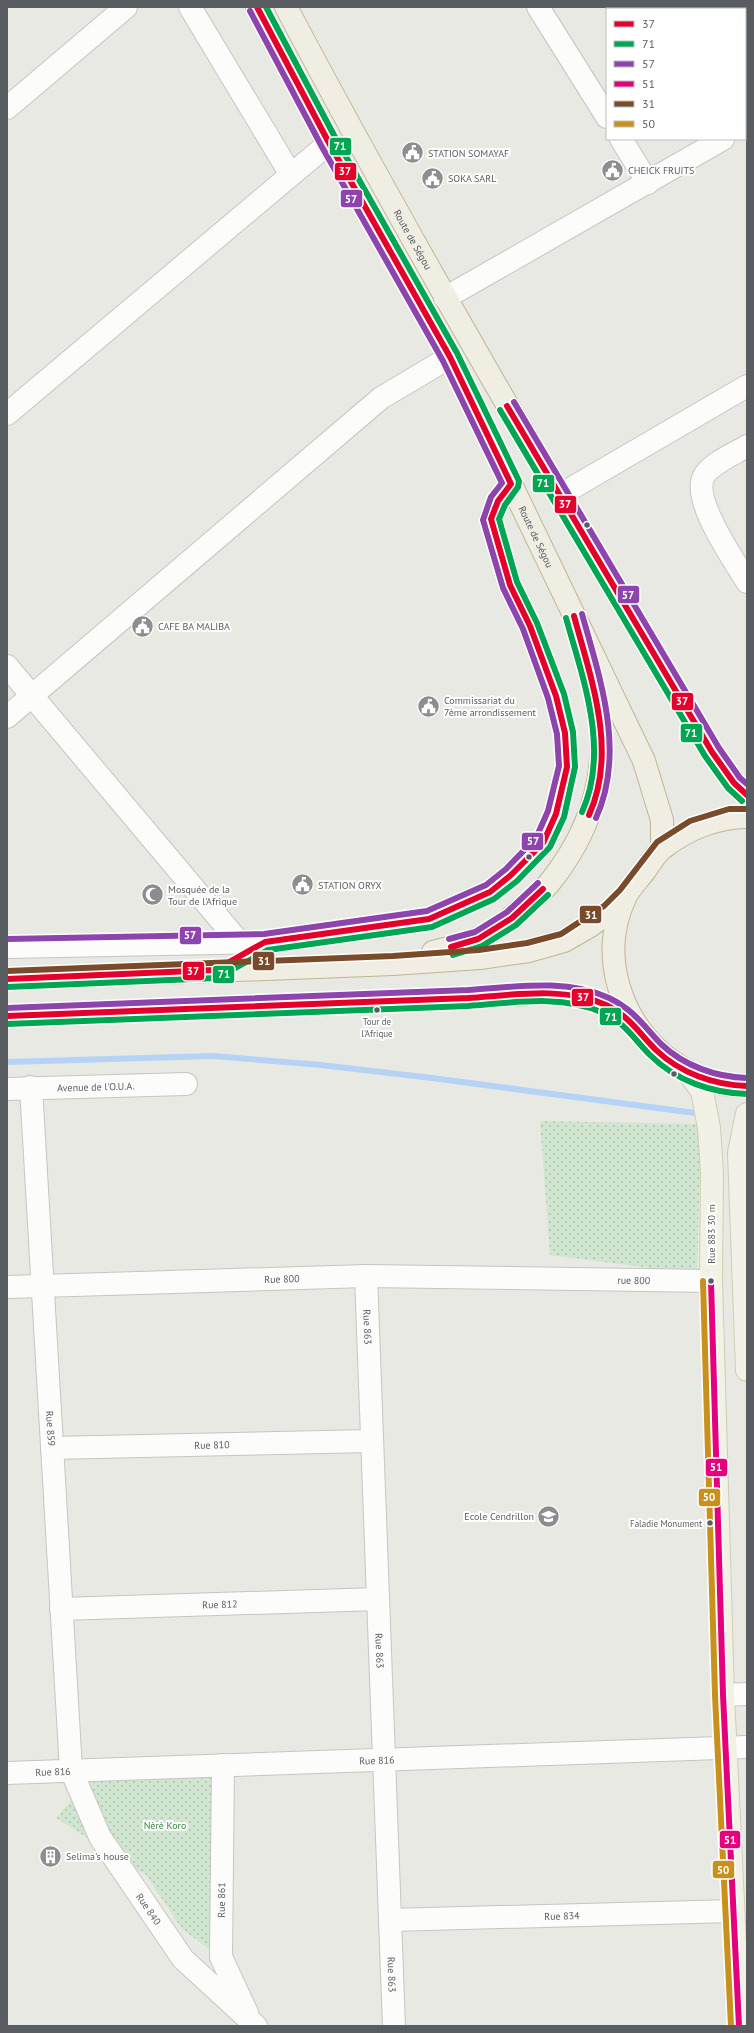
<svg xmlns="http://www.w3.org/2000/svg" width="754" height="2033" viewBox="0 0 754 2033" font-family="'PT Sans',sans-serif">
<defs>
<pattern id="grass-dots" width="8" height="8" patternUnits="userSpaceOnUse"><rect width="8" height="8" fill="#d1e6d1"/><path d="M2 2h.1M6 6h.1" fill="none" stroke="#adbead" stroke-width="1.8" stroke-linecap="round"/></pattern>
</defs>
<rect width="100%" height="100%" fill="#e9e9e4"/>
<path fill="url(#grass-dots)" d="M540,1121l161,3 -4,150 -147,-19z
M96,1772l125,3v183l-39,-29 -36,-54 -90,-57z"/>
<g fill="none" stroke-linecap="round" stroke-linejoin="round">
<path stroke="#b6d3f5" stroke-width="6" d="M7,1062l206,-6 108,9 111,13 263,35"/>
<defs>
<g id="minor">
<path d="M190,7l101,168"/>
<path d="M538,7l69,110"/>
<path d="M745,22l2,3"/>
<path d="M7,108l119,-101"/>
<path d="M745,126l2,-1"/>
<path d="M621,139l27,44"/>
<path d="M445,298l278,-159"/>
<path d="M7,414l322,-271"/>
<path d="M747,446c-13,8 -31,15 -41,27 -19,22 29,88 41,109"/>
<path d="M560,495l187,-109"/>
<path d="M7,666l232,276"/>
<path d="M7,717l374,-319 69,-41"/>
<path d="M7,947l258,-5 164,-23 61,-27 21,-17 32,-32 13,-29 11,-47 -2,-34 -9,-37 -26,-70 -20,-41 -19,-66 7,-18 13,-17"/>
<path id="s1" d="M31,1087l40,683 29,67 83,122 73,67"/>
<path id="s2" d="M366,1276l28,750"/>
<path id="s3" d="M7,1287l359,-11 345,5"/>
<path id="s4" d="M52,1448l320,-7"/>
<path id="s5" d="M61,1609l317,-10"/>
<path d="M723,1695l24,-1"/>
<path d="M223,1765l-2,192 26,56"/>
<path id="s6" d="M7,1773l740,-26"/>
<path id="s7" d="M390,1920l343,-9"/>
</g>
<g id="tertiary">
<path id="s8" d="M7,1089l179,-5"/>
</g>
<path id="primary" d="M687,1071l15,20 7,37 3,45 -1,108 12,414 16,331
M747,1114l-8,39 8,217"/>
<g id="trunk">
<path id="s9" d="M257,7l72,136 121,214 61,127 133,277 18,59v28"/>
<path id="s10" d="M286,7c134,253 279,499 426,745l22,31 13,12"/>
<path d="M747,817c-30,0 -60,12 -84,31 -7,5 -12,14 -17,21 -6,9 -15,17 -20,27 -29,59 -5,130 47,166 22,15 47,25 74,24"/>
<path d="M433,952c14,-4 30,-7 44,-13 19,-8 37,-23 52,-37 7,-6 16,-13 22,-21 50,-63 63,-135 38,-212"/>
<path d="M7,979l386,-15 87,-6 49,-7 35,-10 26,-15 19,-14 17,-17"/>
<path d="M7,1016l461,-18c41,-2 96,-12 134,6 11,5 21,13 32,19"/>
</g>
</defs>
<use href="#minor" stroke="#c5c6c4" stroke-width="24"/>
<use href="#tertiary" stroke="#c5c6c4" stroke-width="24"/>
<use href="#primary" stroke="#d0ccb2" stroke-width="24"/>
<use href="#trunk" stroke="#bfb692" stroke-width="24"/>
<use href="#minor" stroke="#fcfcfb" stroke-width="22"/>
<use href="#tertiary" stroke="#fcfcfb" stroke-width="22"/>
<use href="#primary" stroke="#f2f1e6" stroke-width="22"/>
<use href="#trunk" stroke="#f0eee3" stroke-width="22"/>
<defs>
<path id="bus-1" d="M507,406l205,346 22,31 13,12
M574,616c17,63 44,135 15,199
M451,947l27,-8 34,-21 31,-29
M7,979l208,-9 50,-28 164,-23 61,-27 21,-17 32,-32 13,-29 11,-47 -2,-34 -9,-37 -26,-70 -20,-41 -19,-66 7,-18 13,-17 -61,-127 -121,-214 -72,-136
M7,1016l461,-18c45,-3 96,-12 138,7 24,12 32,27 50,45 24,23 58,35 91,36"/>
<path id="bus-2" d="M500,410l205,346 23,32 14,13
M566,618c17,61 44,132 16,194
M453,955l29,-9 34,-21 32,-30
M7,987l210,-9 51,-28 164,-23 62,-28 23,-18 33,-34 14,-30 11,-50 -2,-35 -9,-38 -27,-71 -20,-41 -18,-63 6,-14 13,-18 1,-6 -62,-128 -121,-214 -70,-132
M7,1024l461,-18c43,-3 92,-12 133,6 24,10 32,26 49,43 26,26 62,38 97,39"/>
<path id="bus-3" d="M514,402l205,346 21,30 7,6
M582,614c18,65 44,138 14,204
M7,939l257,-5 163,-23 59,-26 20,-16 30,-31 12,-27 11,-45 -2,-32 -9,-36 -25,-69 -20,-41 -20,-68 8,-23 11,-14 -59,-122 -121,-214 -72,-136
M449,939l26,-7 32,-20 31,-29
M7,1008l461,-18c46,-3 98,-12 141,8 25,12 34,27 52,46 23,22 55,33 86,34"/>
<path id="bus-4" d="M711,1281l12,414 16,331"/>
<path id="bus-5" d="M7,971l386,-15 86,-6 48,-7 34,-9 43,-28 16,-16 37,-48 33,-21 39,-12h18"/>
<path id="bus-6" d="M703,1281l12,414 16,331"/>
</defs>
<use href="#bus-1" stroke="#fff" stroke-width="9"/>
<use href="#bus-2" stroke="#fff" stroke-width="9"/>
<use href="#bus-3" stroke="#fff" stroke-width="9"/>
<use href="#bus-4" stroke="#fff" stroke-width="9"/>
<use href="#bus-5" stroke="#fff" stroke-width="9"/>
<use href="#bus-6" stroke="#fff" stroke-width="9"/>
<use href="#bus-1" stroke="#e4002b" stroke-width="6"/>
<use href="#bus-2" stroke="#00a651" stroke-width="6"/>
<use href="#bus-3" stroke="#8e44ad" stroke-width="6"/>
<use href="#bus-4" stroke="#e5007d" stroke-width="6"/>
<use href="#bus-5" stroke="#7a4b2a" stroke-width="6"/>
<use href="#bus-6" stroke="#c8901d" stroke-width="6"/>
</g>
<defs>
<symbol id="civic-disc" viewBox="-11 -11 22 22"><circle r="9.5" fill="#8b8d8f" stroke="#fff"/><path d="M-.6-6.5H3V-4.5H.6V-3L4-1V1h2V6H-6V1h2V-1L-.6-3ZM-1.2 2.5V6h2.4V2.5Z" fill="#fff"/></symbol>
<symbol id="mosque-disc" viewBox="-11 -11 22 22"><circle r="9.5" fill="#8b8d8f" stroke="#fff"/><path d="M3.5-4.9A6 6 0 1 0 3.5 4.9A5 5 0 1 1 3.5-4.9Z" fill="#fff"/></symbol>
<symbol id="school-disc" viewBox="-11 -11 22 22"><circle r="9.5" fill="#8b8d8f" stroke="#fff"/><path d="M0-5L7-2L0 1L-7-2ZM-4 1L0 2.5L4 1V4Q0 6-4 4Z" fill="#fff"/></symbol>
<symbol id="building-disc" viewBox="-11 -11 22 22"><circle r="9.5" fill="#8b8d8f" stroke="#fff"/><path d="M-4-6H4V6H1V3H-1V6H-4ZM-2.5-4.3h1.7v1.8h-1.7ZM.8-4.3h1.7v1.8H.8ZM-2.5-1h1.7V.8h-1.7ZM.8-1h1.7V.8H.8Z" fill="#fff"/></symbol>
</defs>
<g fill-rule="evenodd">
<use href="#civic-disc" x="400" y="140" width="25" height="25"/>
<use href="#civic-disc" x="600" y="158" width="25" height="25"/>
<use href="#civic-disc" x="420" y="166" width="25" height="25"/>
<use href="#civic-disc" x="130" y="614" width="25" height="25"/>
<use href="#civic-disc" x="416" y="694" width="25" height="25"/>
<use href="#civic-disc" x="290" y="872" width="25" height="25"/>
<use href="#mosque-disc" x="140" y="882" width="25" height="25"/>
<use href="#school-disc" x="536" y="1504" width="25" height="25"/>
<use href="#building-disc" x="38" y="1844" width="25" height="25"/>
</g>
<g fill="#595c61" stroke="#fff" stroke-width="1.5">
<circle cx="587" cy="525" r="3.5"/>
<circle cx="529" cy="857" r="3.5"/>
<circle cx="377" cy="1010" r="3.5"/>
<circle cx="674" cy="1074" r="3.5"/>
<circle cx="711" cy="1281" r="3.5"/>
<circle cx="710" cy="1523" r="3.5"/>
</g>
<g text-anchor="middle" stroke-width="4" stroke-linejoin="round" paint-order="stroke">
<g font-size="9" fill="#595c61" stroke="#fff">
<text x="377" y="1025">Tour de<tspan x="377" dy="12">l'Afrique</tspan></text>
<text x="702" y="1527" text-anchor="end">Faladie Monument</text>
</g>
<g font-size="10" fill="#595c61" stroke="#fff" text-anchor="start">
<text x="428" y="157">STATION SOMAYAF</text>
<text x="628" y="174">CHEICK FRUITS</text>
<text x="448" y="182">SOKA SARL</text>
<text x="158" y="630">CAFE BA MALIBA</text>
<text x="444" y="704">Commissariat du<tspan x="444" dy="12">7ème arrondissement</tspan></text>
<text x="318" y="889">STATION ORYX</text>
<text x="168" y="893">Mosquée de la<tspan x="168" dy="12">Tour de l'Afrique</tspan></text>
<text x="534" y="1520" text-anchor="end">Ecole Cendrillon</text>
<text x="66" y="1860">Selima's house</text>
</g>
<g font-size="10" fill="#595c61" stroke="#fff">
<text dy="4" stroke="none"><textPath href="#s10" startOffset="265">Route de Ségou</textPath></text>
<text dy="4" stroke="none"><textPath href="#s9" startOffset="599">Route de Ségou</textPath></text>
<text dy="4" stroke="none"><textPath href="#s8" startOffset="89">Avenue de l'O.U.A.</textPath></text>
<text transform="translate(711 1234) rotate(-90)" y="4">Rue 883 30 m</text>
<text dy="4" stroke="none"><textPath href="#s3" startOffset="275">Rue 800</textPath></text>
<text dy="4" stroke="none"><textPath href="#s3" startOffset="627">rue 800</textPath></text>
<text dy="4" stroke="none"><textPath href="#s2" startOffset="51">Rue 863</textPath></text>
<text dy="4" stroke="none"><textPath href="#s1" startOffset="342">Rue 859</textPath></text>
<text dy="4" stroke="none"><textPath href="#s4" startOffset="160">Rue 810</textPath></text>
<text dy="4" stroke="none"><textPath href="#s5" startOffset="159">Rue 812</textPath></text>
<text dy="4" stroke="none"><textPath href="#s2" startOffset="375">Rue 863</textPath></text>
<text dy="4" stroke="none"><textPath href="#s6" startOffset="370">Rue 816</textPath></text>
<text dy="4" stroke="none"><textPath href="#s6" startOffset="46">Rue 816</textPath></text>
<text transform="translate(221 1900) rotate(-89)" y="4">Rue 861</text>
<text dy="4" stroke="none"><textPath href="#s1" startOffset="844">Rue 840</textPath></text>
<text dy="4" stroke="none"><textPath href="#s7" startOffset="172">Rue 834</textPath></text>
<text dy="4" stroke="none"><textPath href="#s2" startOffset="699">Rue 863</textPath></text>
</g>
<g font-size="10" fill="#378243" stroke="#fff">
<text x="165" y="1829">Nèrè Koro</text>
</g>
</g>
<g stroke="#fff" stroke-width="1.5">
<rect x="329" y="137" width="23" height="19" rx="4" fill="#00a651"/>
<rect x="334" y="162" width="23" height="19" rx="4" fill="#e4002b"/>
<rect x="340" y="189" width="23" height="19" rx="4" fill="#8e44ad"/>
<rect x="532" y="474" width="23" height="19" rx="4" fill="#00a651"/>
<rect x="554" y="495" width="23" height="19" rx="4" fill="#e4002b"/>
<rect x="617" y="585" width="23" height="19" rx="4" fill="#8e44ad"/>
<rect x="671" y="692" width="23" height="19" rx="4" fill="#e4002b"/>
<rect x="680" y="723" width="23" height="20" rx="4" fill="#00a651"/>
<rect x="521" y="832" width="23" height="19" rx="4" fill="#8e44ad"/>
<rect x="579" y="905" width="23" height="19" rx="4" fill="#7a4b2a"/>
<rect x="179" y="926" width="23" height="19" rx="4" fill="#8e44ad"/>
<rect x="252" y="951" width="23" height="20" rx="4" fill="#7a4b2a"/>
<rect x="182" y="961" width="23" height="20" rx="4" fill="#e4002b"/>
<rect x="212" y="965" width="23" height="19" rx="4" fill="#00a651"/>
<rect x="571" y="988" width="23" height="19" rx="4" fill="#e4002b"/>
<rect x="599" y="1007" width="23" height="19" rx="4" fill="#00a651"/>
<rect x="705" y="1458" width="23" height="19" rx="4" fill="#e5007d"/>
<rect x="698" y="1488" width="23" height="19" rx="4" fill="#c8901d"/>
<rect x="719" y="1830" width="22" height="19" rx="4" fill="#e5007d"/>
<rect x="712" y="1860" width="23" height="19" rx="4" fill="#c8901d"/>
</g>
<g font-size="11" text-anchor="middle" font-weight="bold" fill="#fff">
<text x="340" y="150">71</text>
<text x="345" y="175">37</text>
<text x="351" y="203">57</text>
<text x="543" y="487">71</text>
<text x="565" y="508">37</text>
<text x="628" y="599">57</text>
<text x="682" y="705">37</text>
<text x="691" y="737">71</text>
<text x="533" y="845">57</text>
<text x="591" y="919">31</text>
<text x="190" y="939">57</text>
<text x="264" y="965">31</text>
<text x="193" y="975">37</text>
<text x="224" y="978">71</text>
<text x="583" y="1001">37</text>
<text x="611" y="1021">71</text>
<text x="716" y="1471">51</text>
<text x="709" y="1501">50</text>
<text x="730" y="1844">51</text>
<text x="723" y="1874">50</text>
</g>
<rect width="754" height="2033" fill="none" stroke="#595c61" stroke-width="16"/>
<rect x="606" y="8" width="140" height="132" fill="#ffffff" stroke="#bdbec0"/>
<rect x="614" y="21" width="20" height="6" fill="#e4002b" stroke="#bdbec0"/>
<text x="642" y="28" font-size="12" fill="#595c61">37</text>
<rect x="614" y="41" width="20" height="6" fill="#00a651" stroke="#bdbec0"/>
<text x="642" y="48" font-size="12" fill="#595c61">71</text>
<rect x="614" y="61" width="20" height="6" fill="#8e44ad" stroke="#bdbec0"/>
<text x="642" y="68" font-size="12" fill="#595c61">57</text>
<rect x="614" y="81" width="20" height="6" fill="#e5007d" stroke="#bdbec0"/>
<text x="642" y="88" font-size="12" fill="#595c61">51</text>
<rect x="614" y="101" width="20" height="6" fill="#7a4b2a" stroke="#bdbec0"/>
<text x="642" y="108" font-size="12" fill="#595c61">31</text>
<rect x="614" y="121" width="20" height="6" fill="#c8901d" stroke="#bdbec0"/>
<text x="642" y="128" font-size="12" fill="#595c61">50</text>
</svg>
